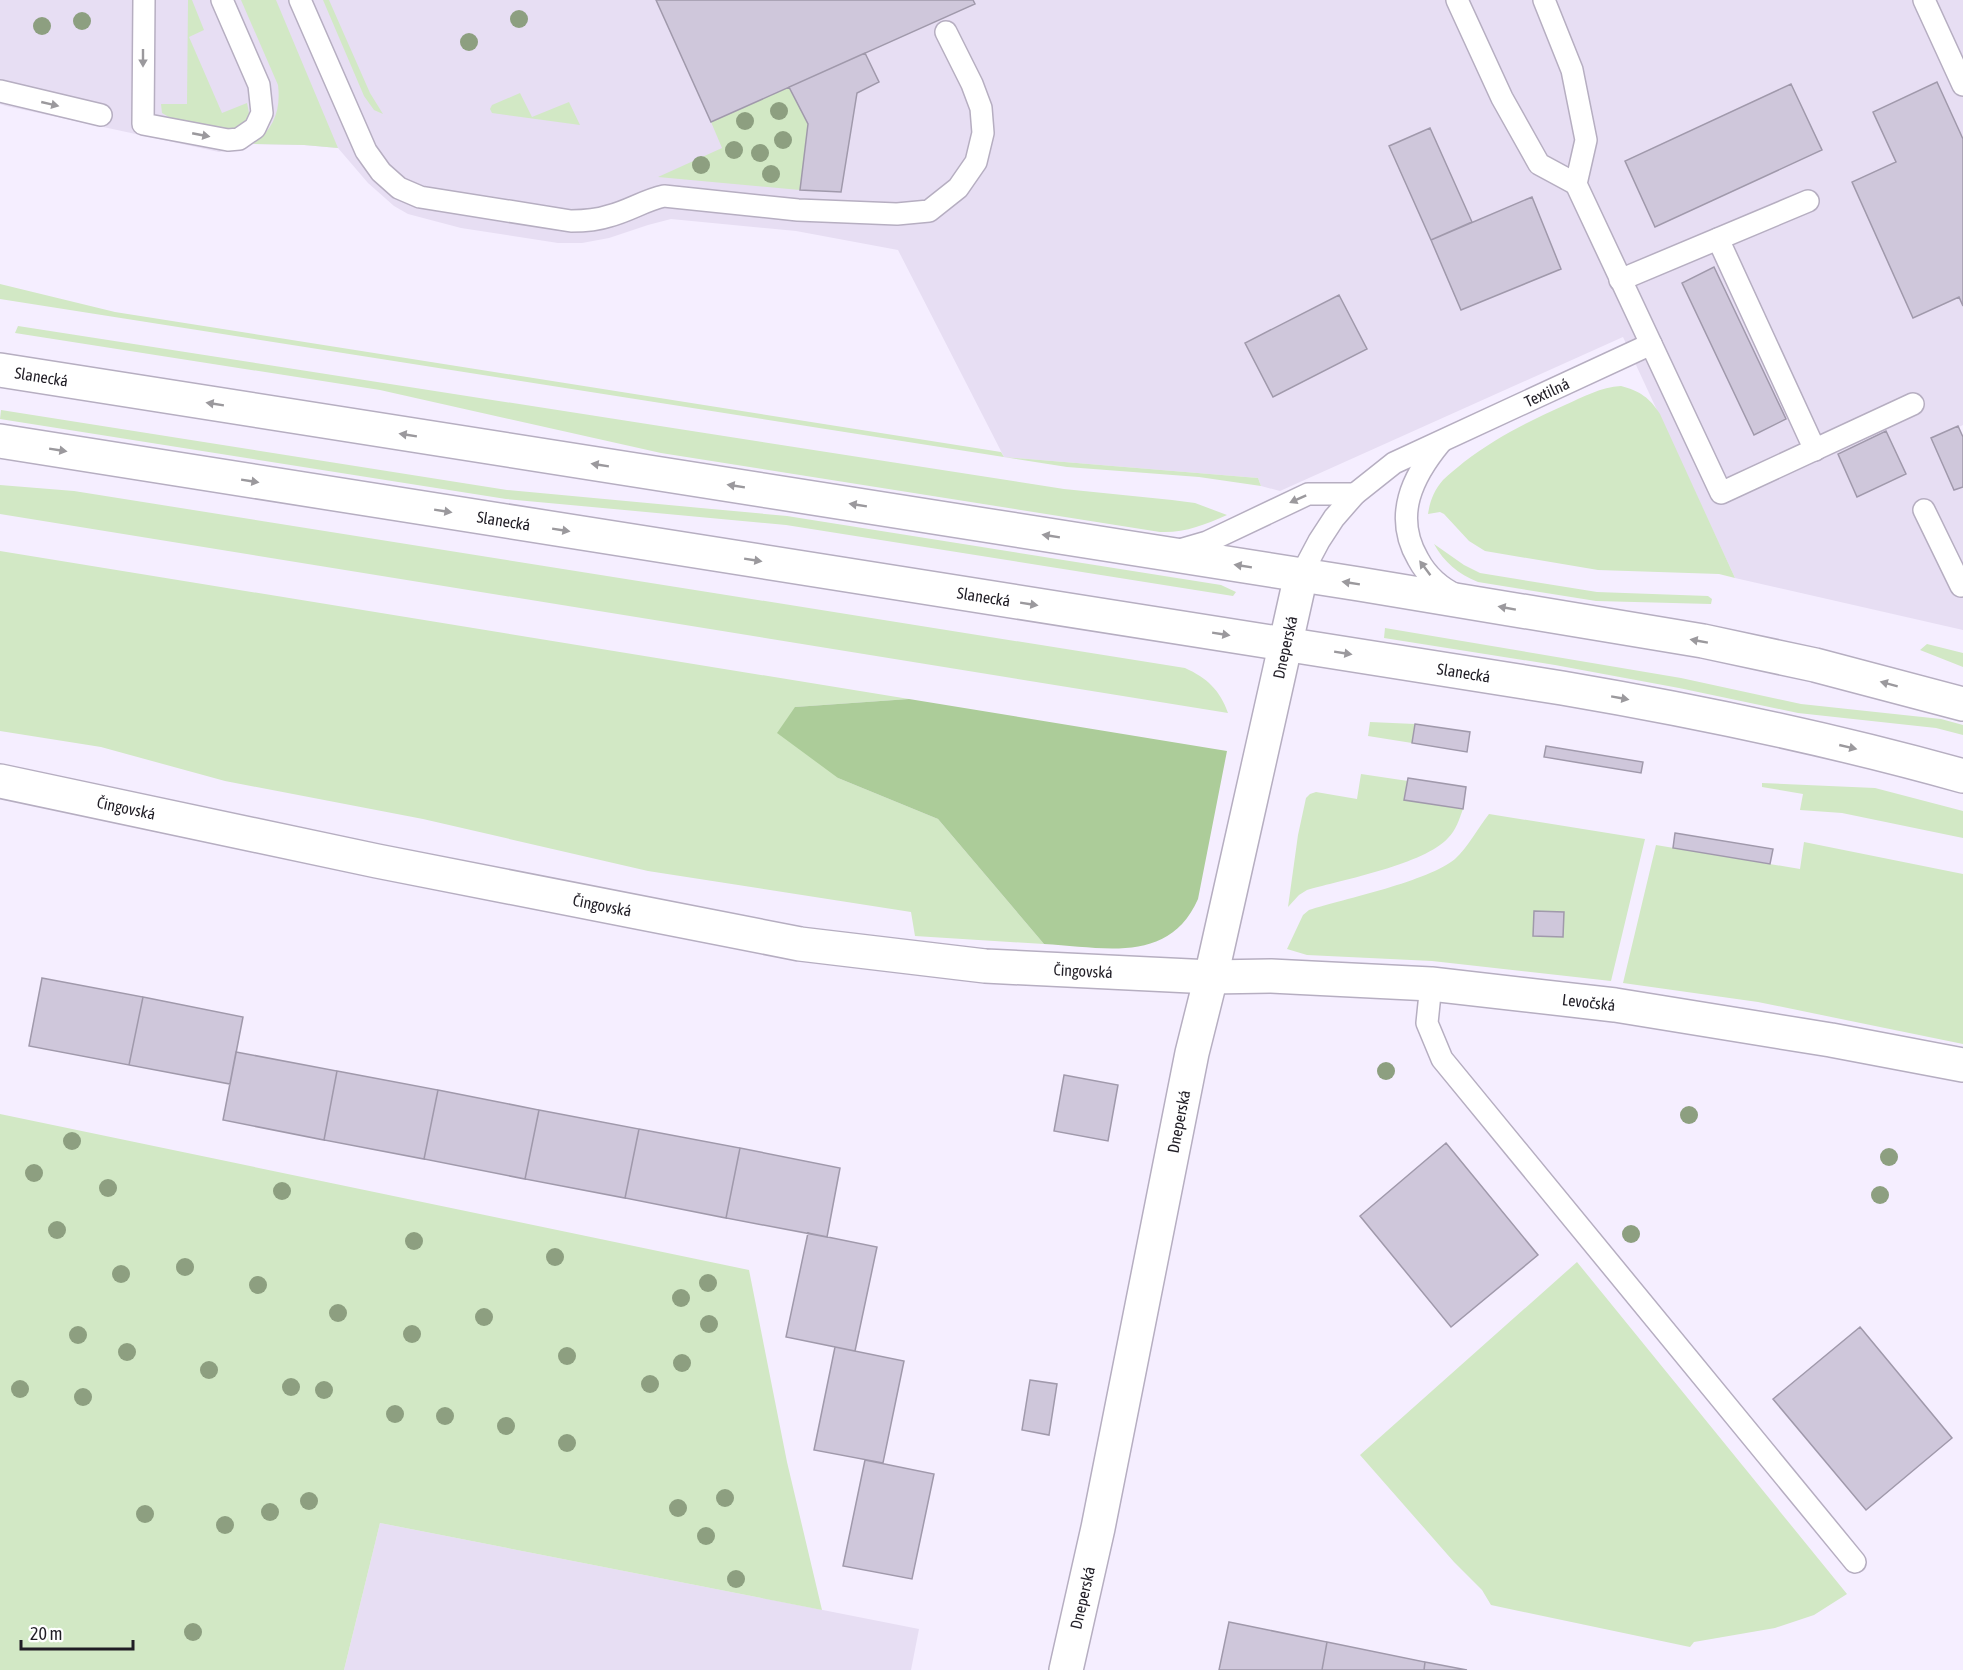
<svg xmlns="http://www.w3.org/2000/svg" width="1963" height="1670" viewBox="0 0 1963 1670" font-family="'Asap Condensed',sans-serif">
<rect width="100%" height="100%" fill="#f5eeff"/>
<path fill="#e7def3" d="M0,0h1963v425l-4,2 4,10v193l-228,-52 -112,-241 -343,154 -19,-5 -3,-8 -254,-21 -106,-207 -102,-19 -125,-12 -23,6 -39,13 -27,5h-24l-97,-15 -53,-14 -14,-8 -26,-23 -30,-35 -34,-3 -51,-1 -13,5 -21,3 -213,-46 -6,-2z
M380,1523l539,106 -8,41h-567z"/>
<path fill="#d2e8c5" d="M188,0h4l12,30 -15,7 33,76 25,-10 2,10 -2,9 -15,10 -58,-12 -12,-7 -1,-9h26z
M241,0h35l62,148 -34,-3 -51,-1c21,-15 28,-34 25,-59z
M323,0h6l41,93 13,21 -9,-4 -10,-14z
M789,87l19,37 -8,66 -142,-13 64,-29 -11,-26z
M520,93l12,24 37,-15 11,23 -88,-12 -2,-4 2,-4z
M0,284l115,28 886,140 3,5 254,21 3,8 -62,-9 -132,-10 -1067,-168z
M18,326l1046,163 108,11 23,3 32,12c-23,10 -42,18 -67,17l-499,-79 -281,-63 -365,-57z
M1621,386c19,5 29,12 39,28l75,164 -16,-4 -121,-4 -113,-19 -16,-10 -25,-27 -4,-2 -12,2c2,-13 6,-24 15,-34 6,-6 14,-12 21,-18 31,-24 65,-41 101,-57 18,-8 36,-18 56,-19z
M1,410l506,80 280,26 434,69 15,7 -3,4 -447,-71 -280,-26 -506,-80z
M0,485l74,6 1111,177c22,10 35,22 43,45l-1228,-199z
M1434,544l30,21 16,8 117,19 111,4 4,3 -1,5 -115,-3 -118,-19c-20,-8 -34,-20 -44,-38z
M0,551l909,148 -114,8 43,71 100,41 106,125 -129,-8 -4,-24 -263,-41 -225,-52 -198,-38 -124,-34 -101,-16z
M1385,628l296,50 120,26 140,15 22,6v10l-27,-7 -138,-15 -119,-25 -124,-23 -171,-27z
M1927,644l36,9v14l-43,-17z
M1370,722l45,2 -3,19 -44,-7z
M1361,774l47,7 -3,19 58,9c-4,11 -7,21 -15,29 -23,26 -106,42 -141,52l-8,5 -11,12 10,-72 8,-37 4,-4 6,-2 41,7z
M1762,783l113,5 88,23v27l-121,-25 -42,-3 3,-16 -41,-7z
M1489,814l156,25 -34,142 -179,-20 -125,-6 -20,-6 16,-34 6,-5c35,-11 120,-29 146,-51 13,-12 23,-31 34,-45z
M1804,842l159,32v170l-205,-42 -135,-19 33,-138 144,24z
M0,1114l749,156 38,192 35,148 -442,-87 -36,147h-344z
M1577,1262l270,332 -33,21 -39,13 -81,14 -4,5 -199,-42 -9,-15 -28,-28 -94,-107z"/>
<path fill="#accc99" d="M909,699l318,52 -29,148c-29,66 -95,48 -154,45l-106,-125 -100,-41 -61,-45 18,-26z"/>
<path fill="#cfc7db" stroke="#a099ab" stroke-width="1.5" d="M656,0h317l2,4 -264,118z
M865,53l14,29 -22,11 -16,99 -41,-2 8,-66 -19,-37z
M1937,82l26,57v167l-4,-9 -46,21 -61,-136 44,-20 -23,-50z
M1791,84l31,66 -167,77 -30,-66z
M1430,128l42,94 -41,18 -42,-94z
M1532,197l29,72 -100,41 -30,-70z
M1714,267l72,152 -32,16 -72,-152z
M1339,295l28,54 -94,48 -28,-54z
M1958,426l5,11v50l-9,3 -23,-52z
M1886,431l20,43 -49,23 -19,-43z
M1415,724l55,8 -3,20 -55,-9z
M1546,746l97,16 -2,11 -97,-16z
M1408,778l58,9 -3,22 -59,-9z
M1675,833l98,16 -3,15 -97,-16z
M1534,911l30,1 -1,25 -30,-1z
M42,978l101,19 -14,68 -100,-19z
M143,997l100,20 -13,67 -101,-19z
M236,1052l101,19 -13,69 -101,-20z
M337,1071l101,19 -14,69 -100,-19z
M1064,1075l54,10 -10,56 -54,-10z
M438,1090l101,20 -14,69 -101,-20z
M539,1110l100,19 -14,69 -100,-19z
M639,1129l101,19 -14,70 -101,-20z
M1446,1143l92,112 -87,72 -91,-111z
M740,1148l100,20 -13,69 -101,-19z
M808,1233l69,14 -22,104 -69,-14z
M1860,1327l92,111 -86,72 -93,-111z
M835,1347l69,14 -21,102 -69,-13z
M1030,1380l27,4 -8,51 -27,-5z
M865,1460l69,14 -22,105 -69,-13z
M1229,1622l98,20 -5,28h-103z
M1327,1642l98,20 -1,8h-102z
M1425,1662l42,8h-43z"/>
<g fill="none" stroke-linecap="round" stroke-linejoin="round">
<defs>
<g id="service">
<path d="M144,0l-1,124 85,16 11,-1 16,-11 7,-15 -3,-28 -37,-85"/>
<path d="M300,0l66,151 15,21 18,16 21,9 151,24c13,0 26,-1 38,-5 20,-5 36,-16 55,-20l134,14 99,4 32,-3 29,-23 18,-26 7,-29 -2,-25 -9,-24 -26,-52"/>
<path d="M1457,0l45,98 37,66 37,20"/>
<path d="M1544,0l28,70 14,70 -10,44 145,309 192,-89"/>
<path d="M1924,0l39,85"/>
<path d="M0,91l101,24"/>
<path d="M1718,239l97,211"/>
<path d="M1620,280l188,-79"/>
<path d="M1441,442c-29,35 -48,74 -23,117 9,17 23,29 40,37"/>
<path d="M1924,510l37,76"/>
<path d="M1176,551l31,-9 101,-48h47"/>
<path id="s1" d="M1301,575l18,-34 15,-23 21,-24 39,-31 257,-119"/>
<path d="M1431,984l-4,39 15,36c137,168 274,336 413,503"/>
</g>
<g id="minor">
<path id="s2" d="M0,781l377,80 423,83 185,22 226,11 60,-1 160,8 184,21 216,35 132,25"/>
<path id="s3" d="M1066,1670l32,-142 94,-475 19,-76 90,-402"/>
</g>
<g id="secondary">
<path id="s4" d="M0,370l1359,214 344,57 112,24 148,39"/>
<path id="s5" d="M0,441l1562,247c135,23 269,51 401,88"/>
</g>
</defs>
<use href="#service" stroke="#b6aec1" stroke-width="24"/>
<use href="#minor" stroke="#b6aec1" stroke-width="36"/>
<use href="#secondary" stroke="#b6aec1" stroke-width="36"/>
<use href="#service" stroke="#fff" stroke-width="21"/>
<use href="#minor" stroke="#fff" stroke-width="33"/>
<use href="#secondary" stroke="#fff" stroke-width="33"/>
</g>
<g fill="#8d9f80">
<circle cx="519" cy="19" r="9"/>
<circle cx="82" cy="21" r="9"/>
<circle cx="42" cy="26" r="9"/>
<circle cx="469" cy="42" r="9"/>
<circle cx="779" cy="111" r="9"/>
<circle cx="745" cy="121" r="9"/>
<circle cx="783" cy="140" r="9"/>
<circle cx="734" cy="150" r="9"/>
<circle cx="760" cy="153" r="9"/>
<circle cx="701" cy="165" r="9"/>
<circle cx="771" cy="174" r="9"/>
<circle cx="1386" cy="1071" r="9"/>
<circle cx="1689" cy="1115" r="9"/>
<circle cx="72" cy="1141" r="9"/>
<circle cx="1889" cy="1157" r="9"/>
<circle cx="34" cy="1173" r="9"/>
<circle cx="108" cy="1188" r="9"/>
<circle cx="282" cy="1191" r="9"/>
<circle cx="1880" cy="1195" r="9"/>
<circle cx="57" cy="1230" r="9"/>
<circle cx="1631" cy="1234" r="9"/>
<circle cx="414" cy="1241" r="9"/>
<circle cx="555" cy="1257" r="9"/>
<circle cx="185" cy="1267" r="9"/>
<circle cx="121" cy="1274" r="9"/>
<circle cx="708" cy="1283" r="9"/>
<circle cx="258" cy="1285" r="9"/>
<circle cx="681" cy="1298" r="9"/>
<circle cx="338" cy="1313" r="9"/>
<circle cx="484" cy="1317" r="9"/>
<circle cx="709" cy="1324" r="9"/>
<circle cx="412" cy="1334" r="9"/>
<circle cx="78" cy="1335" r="9"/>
<circle cx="127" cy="1352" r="9"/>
<circle cx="567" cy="1356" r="9"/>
<circle cx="682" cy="1363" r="9"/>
<circle cx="209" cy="1370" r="9"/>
<circle cx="650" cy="1384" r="9"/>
<circle cx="291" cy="1387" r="9"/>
<circle cx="20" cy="1389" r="9"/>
<circle cx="324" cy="1390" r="9"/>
<circle cx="83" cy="1397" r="9"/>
<circle cx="395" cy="1414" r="9"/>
<circle cx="445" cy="1416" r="9"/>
<circle cx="506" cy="1426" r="9"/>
<circle cx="567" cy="1443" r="9"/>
<circle cx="725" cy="1498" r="9"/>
<circle cx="309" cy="1501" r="9"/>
<circle cx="678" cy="1508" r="9"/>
<circle cx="270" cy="1512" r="9"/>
<circle cx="145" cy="1514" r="9"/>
<circle cx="225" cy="1525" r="9"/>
<circle cx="706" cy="1536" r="9"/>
<circle cx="736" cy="1579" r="9"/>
<circle cx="193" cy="1632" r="9"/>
</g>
<defs><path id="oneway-solid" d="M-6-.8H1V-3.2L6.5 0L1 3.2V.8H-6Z" transform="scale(1.5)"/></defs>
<g fill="#9b999d">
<use href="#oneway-solid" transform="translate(143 58) rotate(90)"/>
<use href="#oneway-solid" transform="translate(50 104) rotate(13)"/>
<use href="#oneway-solid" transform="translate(201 135) rotate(11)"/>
<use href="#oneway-solid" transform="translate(215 404) rotate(-171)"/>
<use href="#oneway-solid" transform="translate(408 435) rotate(-171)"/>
<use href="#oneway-solid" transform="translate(58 450) rotate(9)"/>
<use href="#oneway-solid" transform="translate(600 465) rotate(-171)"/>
<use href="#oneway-solid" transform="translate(250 481) rotate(9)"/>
<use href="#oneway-solid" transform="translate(736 486) rotate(-171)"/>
<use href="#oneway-solid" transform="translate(1298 499) rotate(156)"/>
<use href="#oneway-solid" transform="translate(858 505) rotate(-171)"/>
<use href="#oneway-solid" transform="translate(443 511) rotate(9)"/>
<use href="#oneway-solid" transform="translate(561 530) rotate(9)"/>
<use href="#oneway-solid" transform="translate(1051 536) rotate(-171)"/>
<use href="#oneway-solid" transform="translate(753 560) rotate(9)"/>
<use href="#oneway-solid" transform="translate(1243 566) rotate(-171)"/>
<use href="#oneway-solid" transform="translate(1425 568) rotate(-127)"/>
<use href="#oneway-solid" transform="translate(1351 583) rotate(-171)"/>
<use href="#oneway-solid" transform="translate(1029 604) rotate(9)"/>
<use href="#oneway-solid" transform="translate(1507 608) rotate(-170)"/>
<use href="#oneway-solid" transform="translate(1221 634) rotate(9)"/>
<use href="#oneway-solid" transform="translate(1699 641) rotate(-170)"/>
<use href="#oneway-solid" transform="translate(1343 653) rotate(9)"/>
<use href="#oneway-solid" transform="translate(1889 684) rotate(-165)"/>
<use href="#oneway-solid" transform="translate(1620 698) rotate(10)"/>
<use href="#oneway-solid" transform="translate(1848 747) rotate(13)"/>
</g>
<g text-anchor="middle" stroke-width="6" stroke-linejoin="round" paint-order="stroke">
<g font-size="16" fill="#201d25" stroke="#fff">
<text dy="6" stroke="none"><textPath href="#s4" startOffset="42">Slanecká</textPath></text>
<text dy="6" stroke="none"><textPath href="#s1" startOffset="316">Textilná</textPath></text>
<text dy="6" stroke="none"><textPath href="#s5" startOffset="510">Slanecká</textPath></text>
<text dy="6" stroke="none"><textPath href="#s5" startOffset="996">Slanecká</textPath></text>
<text dy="6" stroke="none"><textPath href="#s3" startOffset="1046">Dneperská</textPath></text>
<text dy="6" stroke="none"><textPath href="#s5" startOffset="1482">Slanecká</textPath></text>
<text dy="6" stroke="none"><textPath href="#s2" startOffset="129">Čingovská</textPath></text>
<text dy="6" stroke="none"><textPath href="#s2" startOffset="615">Čingovská</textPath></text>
<text dy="6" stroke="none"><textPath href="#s2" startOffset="1101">Čingovská</textPath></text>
<text dy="6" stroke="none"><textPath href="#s2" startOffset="1608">Levočská</textPath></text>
<text dy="6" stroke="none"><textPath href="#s3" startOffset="560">Dneperská</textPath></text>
<text dy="6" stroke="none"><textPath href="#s3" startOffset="74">Dneperská</textPath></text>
</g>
</g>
<path d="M21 1640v9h112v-9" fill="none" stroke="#201d25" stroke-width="3"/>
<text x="30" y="1640" font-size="18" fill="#201d25" stroke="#ffffff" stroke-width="4.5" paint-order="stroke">20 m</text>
</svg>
